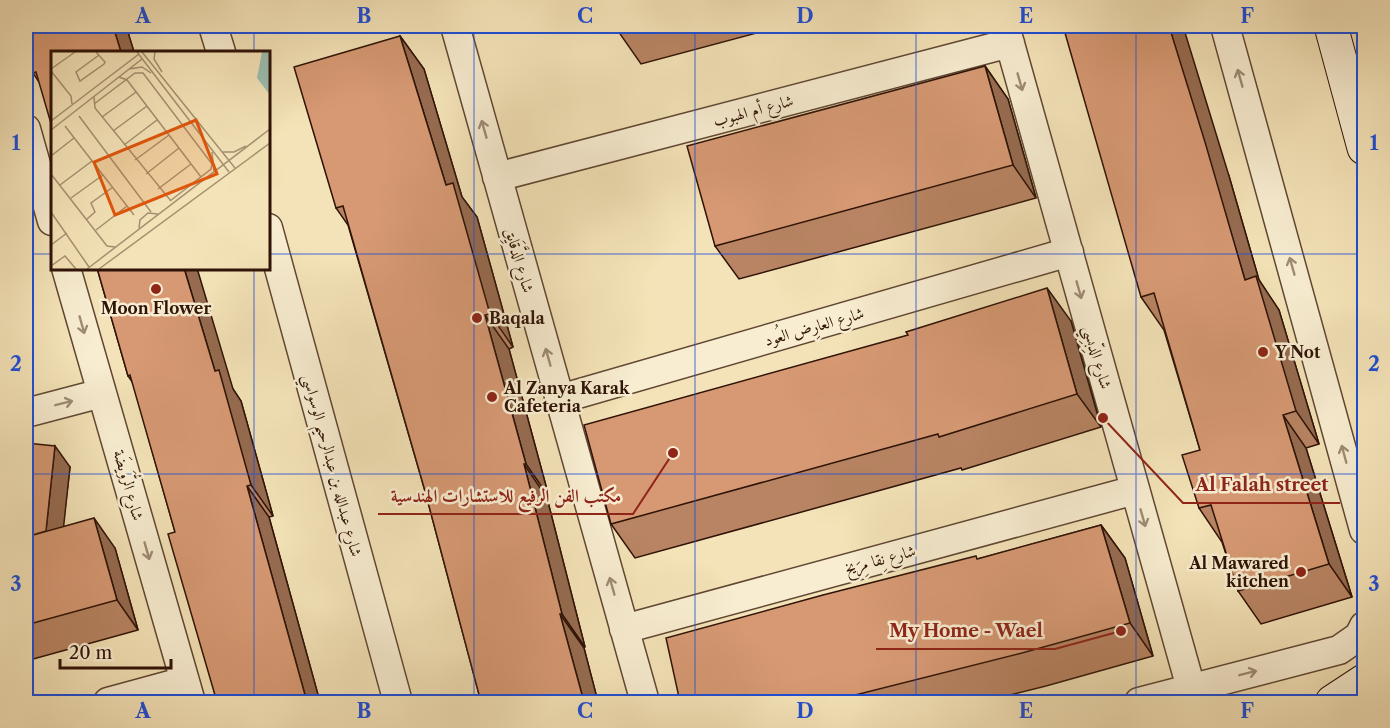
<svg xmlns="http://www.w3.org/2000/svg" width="1390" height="728" viewBox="0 0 1390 728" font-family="'Libre Caslon Text',Amiri,serif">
<rect width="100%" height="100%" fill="#f4e3b8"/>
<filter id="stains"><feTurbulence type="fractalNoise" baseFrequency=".00333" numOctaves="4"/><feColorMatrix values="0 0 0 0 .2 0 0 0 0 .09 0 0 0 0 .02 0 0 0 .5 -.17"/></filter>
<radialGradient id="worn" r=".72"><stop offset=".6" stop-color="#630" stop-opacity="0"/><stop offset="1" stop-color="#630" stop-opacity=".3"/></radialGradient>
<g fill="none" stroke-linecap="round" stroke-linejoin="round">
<defs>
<path id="street" d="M213,26l8,26
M455,26l190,676
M1005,26l186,662
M1225,26l139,504
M26,129l26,92
M497,177l513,-134
M268,228l130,474
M66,268l125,434
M560,399l509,-147
M26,413l76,-20
M624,629l511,-139
M108,702l77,-21
M1139,702l200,-52 20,-14 5,-10"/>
<path id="secondary" d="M1331,26l33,122
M1332,702l32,-21"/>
</defs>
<use href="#street" stroke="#604733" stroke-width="31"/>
<use href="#secondary" stroke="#2f1307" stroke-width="35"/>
<use href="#street" stroke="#f8edd1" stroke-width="28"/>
<use href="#secondary" stroke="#f8edd1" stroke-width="33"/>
</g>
<path fill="#b88463" stroke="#2f1307" stroke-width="1.5" d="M26,26h100l8,26 -95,30 -6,-9z
M616,26h167l-142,38 -23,-33z
M400,36l24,33 38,128 15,20 36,130 -4,2 40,148 -2,1 38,149 -1,1 14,54h-117l-56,-211 -77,-266 -12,-17z
M985,66l23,33 28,99 -297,81 -24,-33z
M1229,176l30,104 20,30 40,134 -13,4 46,149 -91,27 -23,-33 -16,-49 -23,-34 1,-58 -36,-120 -23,-33z
M97,268l136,121 8,12 32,115 -4,1 51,185h-103l-42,-170 -42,-149 -5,-7z
M1071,321l30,106 -139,43 -1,-2 -326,90 -24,-34z
M26,443l44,24 -7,59 52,22 23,82 -112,31z
M1101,525l24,33 28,98 -107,30 -64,16h-302l298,-143z"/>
<path fill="#966b50" stroke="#2f1307" stroke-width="1.5" d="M113,26h13l8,26h-13z
M1169,26h14l46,150 30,104 20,30 40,134 -23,-33 -51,-131z
M400,36l24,33 38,128 15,20 36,130 -23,-33 -44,-129z
M985,66l23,33 28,99 -23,-33z
M184,268h13l36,121 8,12 32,115 -22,-31 -36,-114z
M1047,288l24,33 30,106 -24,-33z
M485,315l24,34 40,148 -23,-33z
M1283,415l23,33 46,149 -23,-33z
M55,446l15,21 -10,93 -15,-21z
M524,464l23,34 38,149 -23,-33z
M247,486l22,31 51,185h-13z
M94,518l21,30 23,82 -21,-30z
M1101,525l24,33 28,98 -23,-33z
M560,614l24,34 14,54h-14z"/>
<path fill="#d69973" stroke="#2f1307" stroke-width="1.5" d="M26,26h87l8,26h-69v75l-16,-55 -3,1 -7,-24z
M616,26h22l-20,5z
M1063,26h106l36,116 40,138 11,-4 40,135 -13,4 46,149 -91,27 -27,-86 -12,3 -17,-53 18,-5 -46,-157 -13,4z
M400,36l46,149 7,-2 37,131 -5,1 41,149h-2l38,150h-2l24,88h-103l-56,-211 -82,-285 -7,2 -42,-141z
M985,66l28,99 -298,81 -28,-100z
M97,268h87l31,103 4,-1 32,115 -4,1 60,216h-90l-49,-168 7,-2 -45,-157 -2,1z
M1047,288l30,106 -138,43 -1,-3 -327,90 -27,-99 324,-90 -2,-3z
M26,443l29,3 -9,85 -20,6z
M94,518l23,82 -91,25v-88z
M1101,525l29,98 -108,30 -175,44v2l-14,3h-153l-14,-64 157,-43 153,-39 1,3z"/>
<defs><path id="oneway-shaft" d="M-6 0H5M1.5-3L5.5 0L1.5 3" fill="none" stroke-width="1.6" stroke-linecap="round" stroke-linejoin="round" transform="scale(1.5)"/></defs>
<g stroke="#9e8b76">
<use href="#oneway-shaft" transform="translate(1240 78) rotate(-106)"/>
<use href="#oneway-shaft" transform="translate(1020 82) rotate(74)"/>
<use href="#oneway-shaft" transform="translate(484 129) rotate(-106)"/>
<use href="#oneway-shaft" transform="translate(1292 266) rotate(-106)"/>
<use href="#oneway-shaft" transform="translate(1079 290) rotate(74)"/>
<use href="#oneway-shaft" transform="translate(82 325) rotate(74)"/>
<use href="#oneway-shaft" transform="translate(548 357) rotate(-106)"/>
<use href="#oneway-shaft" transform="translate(64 403) rotate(-14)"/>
<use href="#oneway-shaft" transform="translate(1344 454) rotate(-105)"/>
<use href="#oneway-shaft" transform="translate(1143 518) rotate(74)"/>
<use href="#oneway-shaft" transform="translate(147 551) rotate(74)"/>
<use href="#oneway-shaft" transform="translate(612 586) rotate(-106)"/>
<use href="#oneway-shaft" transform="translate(1248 673) rotate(-14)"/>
</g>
<path fill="none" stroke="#1d4ed8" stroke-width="1.5" stroke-opacity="0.55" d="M254,26v26M474,26v676M695,26v676M916,26v676M1136,26v676M26,254h26M268,254h1096M254,268v434M26,474h1338"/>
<g fill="#8f2418" stroke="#f8edd1" stroke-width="2">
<circle cx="156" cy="289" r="6"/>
<circle cx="477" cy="318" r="6"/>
<circle cx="1263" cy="352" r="6"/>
<circle cx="492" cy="397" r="6"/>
<circle cx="1301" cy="572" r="6"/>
</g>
<g text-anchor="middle" stroke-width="5" stroke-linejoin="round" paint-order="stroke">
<g font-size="16" fill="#2f1307" stroke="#f8edd1">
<text transform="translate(753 110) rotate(-15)" y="6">شارع أم الهبوب</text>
<text transform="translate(520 260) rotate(74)" y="6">شارع الدَّقَايِق</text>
<text transform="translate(814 326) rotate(-16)" y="6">شارع العارِض العُود</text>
<text transform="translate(1098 357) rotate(74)" y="6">شارع الدِّبسِي</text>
<text transform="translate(333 465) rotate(75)" y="6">شارع عبدالله بن عبدالرحيم الوسواسي</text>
<text transform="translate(129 485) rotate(74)" y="6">شارع الرُّوَيضَة</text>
<text transform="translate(880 559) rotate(-15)" y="6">شارع نِقا مِرَيخ</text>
</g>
<g font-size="16" font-weight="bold" fill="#2f1307" stroke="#f8edd1" text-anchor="start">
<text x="156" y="314" text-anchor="middle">Moon Flower</text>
<text x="489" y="324">Baqala</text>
<text x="1275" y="358">Y Not</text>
<text x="504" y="394">Al Zanya Karak<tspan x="504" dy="18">Cafeteria</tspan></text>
<text x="1289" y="569" text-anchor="end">Al Mawared<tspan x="1289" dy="18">kitchen</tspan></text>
</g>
</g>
<g transform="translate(51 51)">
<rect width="219" height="219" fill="#f4e3b8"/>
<path d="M211,1h8v43l-13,-17z" fill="#9cbeb1"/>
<path fill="none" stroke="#a59071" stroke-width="1.5" d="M45,1l9,10 -1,2 -24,17 -4,-9 23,-17M86,1l92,120M91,1l93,116M104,1l-1,7 8,13M0,18l24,-17M78,18l13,-2 9,6M0,20l20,25 1,8M68,26l8,3 74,97M43,46l1,11 76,93M43,53l41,-31h8l69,91 -1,5 -41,32M28,65l72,96M51,66l34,-25M0,70l88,-67M14,75l69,89M0,79l91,-71M62,80l34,-25M73,94l33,-25M161,101l2,19M172,101h11l12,-6M0,105l23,-18M84,109l34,-25M0,123l56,72 8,1M95,123l33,-26M9,134l32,-24M107,138l33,-25M20,147l32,-23M0,161l38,55M36,168l8,-7 -4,-9 22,-16M88,177l1,-8 8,-7 10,1M45,179l31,-24M0,194l16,-12M0,215l14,-10 11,13M36,218l183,-140M48,218l171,-126"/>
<path fill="#df560c" fill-opacity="0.15" stroke="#df560c" stroke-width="3" d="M145,69l21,54 -102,41 -21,-53z"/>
<rect width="219" height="219" fill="none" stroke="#2f1307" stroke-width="3"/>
</g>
<path fill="none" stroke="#8f2418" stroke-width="2" d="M1103 418L1183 503H1340M673 453L633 514H378M1121 631L1055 649H876"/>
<g fill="#8f2418" stroke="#f8edd1" stroke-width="2">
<circle cx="1103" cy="418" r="6"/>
<circle cx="673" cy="453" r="6"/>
<circle cx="1121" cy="631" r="6"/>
</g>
<g font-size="18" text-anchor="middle" font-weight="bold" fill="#8f2418" stroke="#f8edd1" stroke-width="5" stroke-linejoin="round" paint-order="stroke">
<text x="1262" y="491">Al Falah street</text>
<text x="506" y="502">مكتب الفن الرفيع للاستشارات الهندسية</text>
<text x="966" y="637">My Home - Wael</text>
</g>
<rect width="1390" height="728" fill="none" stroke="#f4e3b8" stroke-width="66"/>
<path d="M60 659v9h111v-9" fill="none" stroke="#2f1307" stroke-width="3"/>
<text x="69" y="659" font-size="18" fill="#2f1307" stroke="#f8edd1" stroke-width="4.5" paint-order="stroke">20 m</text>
<rect x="33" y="33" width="1324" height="662" fill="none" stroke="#1d4ed8" stroke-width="2"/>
<g font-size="20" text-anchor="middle" font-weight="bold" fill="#1d4ed8">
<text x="143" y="23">A</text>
<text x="364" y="23">B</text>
<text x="585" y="23">C</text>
<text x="805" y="23">D</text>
<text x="1026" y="23">E</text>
<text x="1247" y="23">F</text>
<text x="16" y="150">1</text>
<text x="1374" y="150">1</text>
<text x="16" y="371">2</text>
<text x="1374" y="371">2</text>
<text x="16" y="591">3</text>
<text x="1374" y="591">3</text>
<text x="143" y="718">A</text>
<text x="364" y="718">B</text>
<text x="585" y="718">C</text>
<text x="805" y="718">D</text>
<text x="1026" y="718">E</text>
<text x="1247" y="718">F</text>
</g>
<rect width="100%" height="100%" filter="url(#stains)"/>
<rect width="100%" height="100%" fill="url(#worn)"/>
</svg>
